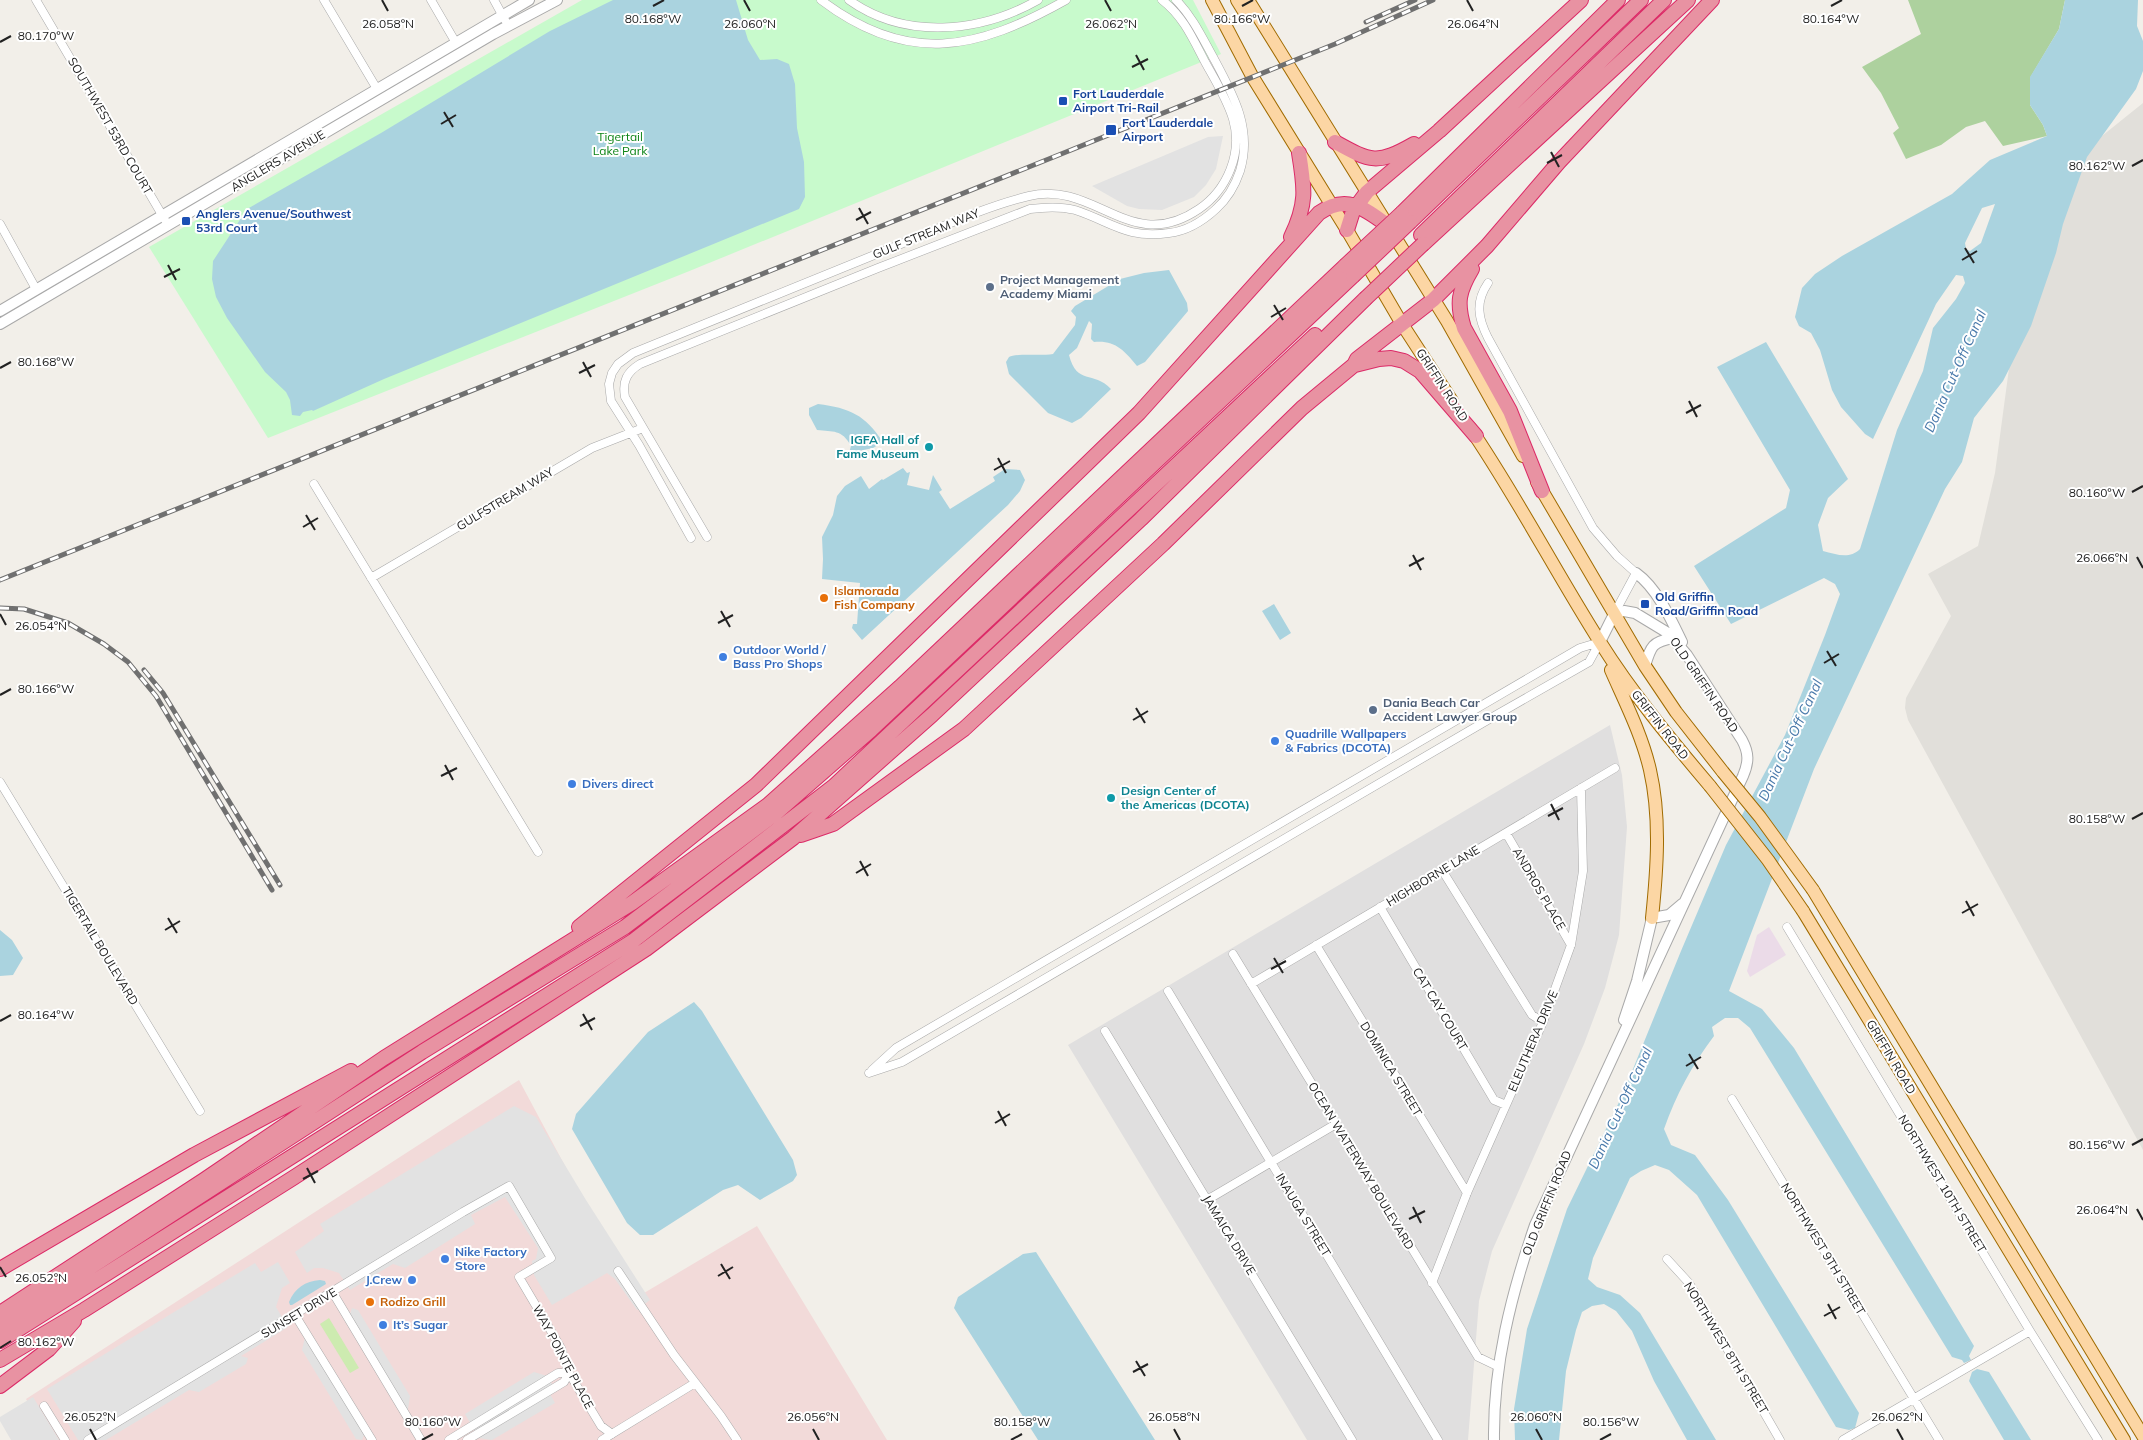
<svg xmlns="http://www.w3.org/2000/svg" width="2143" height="1440" viewBox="0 0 2143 1440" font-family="Mulish,sans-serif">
<rect width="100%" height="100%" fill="#f2efe9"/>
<path fill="#e0dfdf" d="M1610,725l12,50 5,52 -8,108 -14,53 -21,56 -92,207 -13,50 -11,139h-161l-239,-395z"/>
<path fill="#f2dad9" d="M519,1080l113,211 12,2 113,-67 130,214h-848l6,-10 -19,-31z"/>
<path fill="#ebdbe8" d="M1769,927l17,28 -36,22 -3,-6 10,-36z"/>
<path fill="#e1dfda" d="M2143,103v1047l-235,-430 -3,-12 1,-10 45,-82 -23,-42 50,-28 17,-73 17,-127 70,-194z"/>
<path fill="#cdebb0" d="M329,1318l30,50 -9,5 -30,-49z"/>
<path fill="#add19e" d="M1908,0h157l-6,29 -29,49v27l13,20 4,11 -44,10 -18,-25 -19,6 -25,18 -35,14 -13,-26 6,-5 -18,-35 -19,-26 59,-33z"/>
<path fill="#c8facc" d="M582,0h611l28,54 -534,218 -419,166 -119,-191z"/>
<path fill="#e2e2e2" d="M1223,136l-7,33 -10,16 -12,12 -32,13 -23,-1 -12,-3 -35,-20 116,-49z
M514,1106l22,11 50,83 64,100 -13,10 -22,-31 -8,-6 -55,32 -18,-30 -2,-14 4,-2 2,-11 -33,-51 -34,18 4,9 -70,44 -12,-4 -43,26 -11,-17 -16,-5h-9l-7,5 -12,-21 29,-21 -4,-7z
M278,1262l12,21 -8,5 -6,19 12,20 -47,29 7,2 -2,6 -47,28 -10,-2 -83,50h-28l-31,-51 208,-126 6,9z
M352,1308l6,2 52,86 -2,13 -6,3 -57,-95 5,-3z
M305,1337l64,94 -5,4 -2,5 -6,-1 -54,-89z
M534,1372l13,4 9,14 -6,4 5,9 -63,37 -13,-2 -14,-24z
M33,1397l26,43h-48l-11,-19v-4z"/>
<path fill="#aad3df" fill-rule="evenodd" d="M613,0h123l12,40 12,20 17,-1 12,5 6,20 2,44 7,34 1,35 -6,12 -415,170 -71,32 -1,-1 -9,2 -3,4 -8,-1 -2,-15 -4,-8 -21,-20 -38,-54 -11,-21 -4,-18 1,-18 34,-52 134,-76 169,-102z
M2065,0h73l-1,26 6,15v30l-7,18 -49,68 -24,67 -7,29 -25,73 -28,55 -29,37 -12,44 -17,27 -131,280 -85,222 33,18 32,39 180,298 -5,10 2,4 -7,3 -2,-3 -10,-3 -202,-329 -12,-10h-13l-13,9 2,9c-22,29 -38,59 -50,93l7,16 24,10 33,45 131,213 -4,15 -6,2 -13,-3 -139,-232 -28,-25 -14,-5 -14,6 -11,7 -37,80 -5,21 9,8 23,8 20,18 76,127h-29l-33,-59 -22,-50 -16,-20 -12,-7 -12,2 -10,6 -6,18 -10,41 -7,69h-44l-1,-31 13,-80 40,-120 55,-113 59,-145 45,-106 59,-110 40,-100 15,-41 -5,-10 -11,-6 -93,46 -37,-58 92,-58 4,-18 -73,-123 49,-25 82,137 -20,19 -10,27 5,26c13,3 26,9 37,-2l37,-119 26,-59 10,-43 23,-29 9,-16 -2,-7 -7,-1 -20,29 -63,135 -8,-5 -24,-27 -9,-17 -12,-40 -9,-17 -12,-7 -4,-9 7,-29 13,-14 27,-18 110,-62 38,-34 57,-24 -4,-11 -13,-20v-28l29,-48zM1995,204l-14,39 -11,8 -4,-2 -1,-6 17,-35z
M1169,270l18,33 1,8 -43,51 -8,4c-13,-16 -22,-26 -43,-24l-3,-3 1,-15 -3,-3 -12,27 -8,7c8,31 24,15 42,34l-30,29 -9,5 -24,-10 -39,-39 -3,-12 3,-5c7,-4 32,-1 44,-3l22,-29 1,-8 -5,-6 4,-5 45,-27 24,-6z
M818,404c32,4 47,11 65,38l-10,6 -24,5 2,-7c-9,-17 -18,-14 -34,-16l-8,-15v-7z
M903,468l4,5 3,-1 -3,13 22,5 4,-15 9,15 -3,2 11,17 45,-28 -2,-4 12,-8 15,1 5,10 -5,11 -12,14 -146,135 -10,-12 1,-4h4l3,-41 -38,-4 1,-20 -1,-22 11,-22 4,-19 8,-10 16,-10 8,13 13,-10 1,1z
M1274,604l17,29 -11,7 -18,-29z
M0,930l12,10 11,18 -10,17 -13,1z
M694,1002l8,9 91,149 4,15 -4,6 -33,19 -22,-15 -15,5 -70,45h-13l-13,-12 -55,-94 4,-15 72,-82z
M1036,1252l119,188h-117l-84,-132 4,-11 65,-43z
M320,1280l5,1 1,3 -34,21h-2l-1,-3c6,-14 16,-21 31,-22z
M1977,1369l12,3 42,68h-27l-35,-59 3,-9z"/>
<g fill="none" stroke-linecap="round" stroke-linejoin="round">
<defs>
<path id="minor" d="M36,0l129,220
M324,0l53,89
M431,0l25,43
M494,0l11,20
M821,0c87,66 156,50 245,0
M849,0c56,40 131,33 189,0
M0,224l36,65
M1488,283c-13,19 -10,35 0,55l105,190 24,28 19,17 -22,41
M314,484l224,368
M707,537l-82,-140c-3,-16 2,-25 15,-33l238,-96 152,-59c15,-2 30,-3 45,1 37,12 51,29 94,23 18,-2 34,-12 47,-24 11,-10 19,-23 24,-38 13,-42 -7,-77 -27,-114 -11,-20 -21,-41 -37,-57
M691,538l-52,-93 -28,-44 -2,-17 3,-11 6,-9 15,-11c87,-35 174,-71 261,-106 44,-18 89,-40 135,-51 67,-16 101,60 170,13 28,-19 44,-56 34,-90 -6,-20 -18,-39 -28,-57 -12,-23 -22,-46 -43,-62
M371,578l221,-130 51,-20
M0,782l200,329
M1506,833l65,112
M1442,870l90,145 11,7
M1380,907l114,193 12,5
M1787,927l243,404 68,109
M1316,945l151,248
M1233,954l245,403 21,10
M1251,984l364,-216
M1168,991l270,449
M1105,1031l247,409
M872,1070l24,-22 684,-400 20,-6
M869,1073l33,-11 596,-348 91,-52 11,-20
M1732,1099l207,341
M1207,1200l129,-76
M1667,1259l22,24 91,157
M618,1271l56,84 47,61 16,24
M1432,1283l35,-90 76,-171 28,-77 12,-74 -2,-83
M333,1293l88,147
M295,1315l77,125
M44,1406l21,34
M88,1440l375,-228 46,-26 42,72 -32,19 42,71 8,25 32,53 11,8
M449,1440l109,-67h11
M467,1440l97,-58 5,-9
M602,1440l93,-57
M1843,1440l187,-109"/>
<path id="tertiary" d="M0,311l529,-311
M0,324l493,-290 64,-34
M1636,573c21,15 35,46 46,69
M1645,666c6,-20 7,-24 28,-28
M1624,1020l13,-39 15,-63 17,-3 13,-11
M1494,1440c-1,-74 17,-145 41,-215l208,-449c6,-14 6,-23 -1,-36l-55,-85 -19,-22 -33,-20 -11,-2 -10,3 -14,28"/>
<path id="primary" d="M1212,0l40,76 95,154 55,94 50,77
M1237,0l8,13 5,2
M1248,0l199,321 76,135
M1470,428c47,69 85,143 130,214 32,51 71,98 110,144
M1537,482l108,184 31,46 47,60
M1611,670c14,32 31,65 39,100 11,48 7,100 2,148
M1813,890l330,546
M1803,911l321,529"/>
<path id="motorway" d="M1335,142c36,20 42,23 79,2
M1402,213l216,-213
M1410,222l231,-222
M1347,230l6,-19 14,-19 72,-61 142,-131
M1421,235l243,-235
M1291,237c16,-33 14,-48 8,-84
M1423,244l265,-244
M1472,269c-13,22 -16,33 -8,59l46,83 32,80
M1355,365l24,-6 12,-1 13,3 16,10 56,65
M801,835l32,-11 131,-95 199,-185 139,-136 52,-43 3,-6 76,-59 54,-54 72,-84 153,-162
M579,927l177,-142 383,-372 180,-200c27,-19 45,-5 68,12
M0,1269l194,-114 157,-84
M0,1313l204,-133 180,-122 248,-155 136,-98 132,-118 445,-421
M0,1326l422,-274 203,-125 150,-113 96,-84 482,-454
M0,1341l633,-400 201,-155 481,-451
M0,1360l84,-50 209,-132 353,-229 147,-111 139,-123 209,-196 224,-220
M0,1386l49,-37 25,-28"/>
</defs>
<use href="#minor" stroke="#a9a9a9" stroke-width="9"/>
<use href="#tertiary" stroke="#a9a9a9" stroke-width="12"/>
<use href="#primary" stroke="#a06b00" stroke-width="14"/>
<use href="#motorway" stroke="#dc2a67" stroke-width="16"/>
<use href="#minor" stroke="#fff" stroke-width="8"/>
<use href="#tertiary" stroke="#fff" stroke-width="10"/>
<use href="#primary" stroke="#fcd6a4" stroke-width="12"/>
<use href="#motorway" stroke="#e892a2" stroke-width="14"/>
<defs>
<path id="rail" d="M1366,22l49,-22
M0,580l1335,-536 98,-44
M0,608l24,1 44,14 36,21 24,18 28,34 116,194
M144,670l19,23 117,192"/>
</defs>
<use href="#rail" stroke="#707070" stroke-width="5"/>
<use href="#rail" stroke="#fff" stroke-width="3" stroke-dasharray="9" stroke-linecap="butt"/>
<defs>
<path id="primary-bridge" d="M1723,772l37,45 53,73
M1710,786l58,74 35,51"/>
<path id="motorway-bridge" d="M1345,266l57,-53
M1353,276l57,-54
M1365,299l58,-55"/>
</defs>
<use href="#primary-bridge" stroke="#a06b00" stroke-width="14" stroke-linecap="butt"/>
<use href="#motorway-bridge" stroke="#dc2a67" stroke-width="16" stroke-linecap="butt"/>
<use href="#primary-bridge" stroke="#fcd6a4" stroke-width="12"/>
<use href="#motorway-bridge" stroke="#e892a2" stroke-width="14"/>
</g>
<path fill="none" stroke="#222" stroke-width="2" d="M382,0l6,11M744,0l6,11M1105,0l6,11M1467,0l6,11M653,6l11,-6M1242,6l11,-6M1831,6l11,-6M0,42l11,-6M1136,55l8,15M1132,67l16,-8M444,112l9,15M441,124l15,-9M1551,152l8,15M1547,163l15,-8M2132,166l11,-6M859,208l9,16M856,220l15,-8M1965,248l9,15M1962,260l15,-9M168,265l8,15M164,277l16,-8M1274,305l9,15M1271,317l15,-9M583,362l8,15M0,368l11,-6M579,373l16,-8M1689,401l8,16M1686,413l15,-8M998,458l8,15M994,470l16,-9M2132,492l11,-6M306,515l9,15M303,527l15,-9M1413,555l8,15M2137,557l6,11M1409,566l15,-8M721,611l9,16M0,614l6,11M718,623l15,-8M1827,651l9,15M1824,663l15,-9M0,695l11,-6M1136,708l9,15M1133,720l15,-9M445,765l8,15M441,776l16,-8M1551,804l8,16M1548,816l15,-8M2132,819l11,-6M860,861l8,15M856,873l15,-9M1966,901l8,15M1962,913l16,-9M168,918l9,15M165,930l15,-9M1274,958l9,15M1271,969l15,-8M583,1014l9,16M0,1021l11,-6M580,1026l15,-8M1689,1054l9,15M1686,1066l15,-9M998,1111l8,15M995,1123l15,-9M2132,1145l11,-6M307,1168l8,15M303,1179l15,-8M1413,1207l8,16M2137,1209l6,11M1409,1219l16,-8M721,1264l9,15M0,1267l6,10M718,1276l15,-9M1828,1304l8,15M1824,1316l16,-9M0,1348l11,-7M1136,1361l9,15M1133,1372l15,-8M90,1429l6,11M813,1429l6,11M1174,1429l6,11M1536,1429l6,11M1897,1429l6,11M422,1440l11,-6M1011,1440l11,-6M1600,1440l11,-6"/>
<g fill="#1a4fb4" stroke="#fff" stroke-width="2">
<rect x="1058" y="96" width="10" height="10" rx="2.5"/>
<rect x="1105" y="124" width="12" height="12" rx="2.5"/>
<rect x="181" y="216" width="10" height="10" rx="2.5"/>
<rect x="1640" y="599" width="10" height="10" rx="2.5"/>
</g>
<g fill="#5c6f8a" stroke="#fff" stroke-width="2">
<circle cx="990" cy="287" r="5"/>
<circle cx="1373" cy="710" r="5"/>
</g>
<g fill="#0f9aa8" stroke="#fff" stroke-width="2">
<circle cx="929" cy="447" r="5"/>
<circle cx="1111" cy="798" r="5"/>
</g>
<g fill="#e8710a" stroke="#fff" stroke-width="2">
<circle cx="824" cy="598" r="5"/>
<circle cx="370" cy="1302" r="5"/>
</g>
<g fill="#3f7fe0" stroke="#fff" stroke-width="2">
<circle cx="723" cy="657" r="5"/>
<circle cx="1275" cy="741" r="5"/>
<circle cx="572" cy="784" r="5"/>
<circle cx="445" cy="1259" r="5"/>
<circle cx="412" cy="1280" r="5"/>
<circle cx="383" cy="1325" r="5"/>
</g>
<g text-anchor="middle" stroke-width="4" stroke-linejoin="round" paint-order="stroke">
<g font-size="12" font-weight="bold" fill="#164399" stroke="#fff" text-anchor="start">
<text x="1073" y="98">Fort Lauderdale<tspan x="1073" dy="14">Airport Tri-Rail</tspan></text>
<text x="1122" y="127">Fort Lauderdale<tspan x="1122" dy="14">Airport</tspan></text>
<text x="196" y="218">Anglers Avenue/Southwest<tspan x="196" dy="14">53rd Court</tspan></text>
<text x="1655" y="601">Old Griffin<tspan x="1655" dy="14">Road/Griffin Road</tspan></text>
</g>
<g font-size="12" fill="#222" stroke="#fff">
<text transform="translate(110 126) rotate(60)" y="4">SOUTHWEST 53RD COURT</text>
<text transform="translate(278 161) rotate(-31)" y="4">ANGLERS AVENUE</text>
<text transform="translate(926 234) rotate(-22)" y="4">GULF STREAM WAY</text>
<text transform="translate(1442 385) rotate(57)" y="4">GRIFFIN ROAD</text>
<text transform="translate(505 499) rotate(-31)" y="4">GULFSTREAM WAY</text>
<text transform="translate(1704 685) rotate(56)" y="4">OLD GRIFFIN ROAD</text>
<text transform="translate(1660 725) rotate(52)" y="4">GRIFFIN ROAD</text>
<text transform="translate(1433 876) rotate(-31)" y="4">HIGHBORNE LANE</text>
<text transform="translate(1539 889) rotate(60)" y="4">ANDROS PLACE</text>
<text transform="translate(100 946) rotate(59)" y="4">TIGERTAIL BOULEVARD</text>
<text transform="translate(1440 1009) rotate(59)" y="4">CAT CAY COURT</text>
<text transform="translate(1533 1041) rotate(-67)" y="4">ELEUTHERA DRIVE</text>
<text transform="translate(1891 1057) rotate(59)" y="4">GRIFFIN ROAD</text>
<text transform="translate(1391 1069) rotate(59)" y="4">DOMINICA STREET</text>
<text transform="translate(1361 1166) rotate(59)" y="4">OCEAN WATERWAY BOULEVARD</text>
<text transform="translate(1942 1184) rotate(59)" y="4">NORTHWEST 10TH STREET</text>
<text transform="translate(1547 1203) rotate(-68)" y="4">OLD GRIFFIN ROAD</text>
<text transform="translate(1303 1215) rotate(59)" y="4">INAUGA STREET</text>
<text transform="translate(1229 1235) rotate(59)" y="4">JAMAICA DRIVE</text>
<text transform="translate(1823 1249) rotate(59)" y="4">NORTHWEST 9TH STREET</text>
<text transform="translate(299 1313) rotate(-31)" y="4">SUNSET DRIVE</text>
<text transform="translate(1726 1348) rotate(59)" y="4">NORTHWEST 8TH STREET</text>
<text transform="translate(563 1357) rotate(62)" y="4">WAY POINTE PLACE</text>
</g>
<g font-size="12" fill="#0c8416" stroke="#fff">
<text x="620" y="141">Tigertail<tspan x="620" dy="14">Lake Park</tspan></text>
</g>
<g font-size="12" font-weight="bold" fill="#4e5e75" stroke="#fff" text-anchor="start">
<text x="1000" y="284">Project Management<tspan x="1000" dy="14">Academy Miami</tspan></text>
<text x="1383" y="707">Dania Beach Car<tspan x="1383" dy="14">Accident Lawyer Group</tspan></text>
</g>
<g font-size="12" font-weight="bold" fill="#0d838f" stroke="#fff" text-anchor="end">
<text x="919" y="444">IGFA Hall of<tspan x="919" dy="14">Fame Museum</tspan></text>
<text x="1121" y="795" text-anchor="start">Design Center of<tspan x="1121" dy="14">the Americas (DCOTA)</tspan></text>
</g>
<g font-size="12" font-weight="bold" fill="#c56008" stroke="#fff" text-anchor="start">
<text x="834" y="595">Islamorada<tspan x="834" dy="14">Fish Company</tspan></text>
<text x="380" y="1306">Rodizo Grill</text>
</g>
<g font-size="12" font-weight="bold" fill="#366cbe" stroke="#fff" text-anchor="start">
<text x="733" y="654">Outdoor World /<tspan x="733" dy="14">Bass Pro Shops</tspan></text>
<text x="1285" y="738">Quadrille Wallpapers<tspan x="1285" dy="14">&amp; Fabrics (DCOTA)</tspan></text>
<text x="582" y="788">Divers direct</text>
<text x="455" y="1256">Nike Factory<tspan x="455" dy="14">Store</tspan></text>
<text x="402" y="1284" text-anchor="end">J.Crew</text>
<text x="393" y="1329">It’s Sugar</text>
</g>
<g font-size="14" font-style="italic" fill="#4a7aab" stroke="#fff">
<text transform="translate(1955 371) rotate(-66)" y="5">Dania Cut-Off Canal</text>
<text transform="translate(1790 740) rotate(-65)" y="5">Dania Cut-Off Canal</text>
<text transform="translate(1620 1108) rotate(-65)" y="5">Dania Cut-Off Canal</text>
</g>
</g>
<g font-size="12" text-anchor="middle" fill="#222" stroke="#fff" stroke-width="4" stroke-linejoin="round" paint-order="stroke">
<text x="653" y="23">80.168°W</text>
<text x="1242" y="23">80.166°W</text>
<text x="1831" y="23">80.164°W</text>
<text x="388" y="28">26.058°N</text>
<text x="750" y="28">26.060°N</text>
<text x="1111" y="28">26.062°N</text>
<text x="1473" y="28">26.064°N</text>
<text x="46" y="40">80.170°W</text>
<text x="2097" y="170">80.162°W</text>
<text x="46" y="366">80.168°W</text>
<text x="2097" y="497">80.160°W</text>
<text x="2102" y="562">26.066°N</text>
<text x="41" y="630">26.054°N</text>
<text x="46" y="693">80.166°W</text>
<text x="2097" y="823">80.158°W</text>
<text x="46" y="1019">80.164°W</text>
<text x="2097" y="1149">80.156°W</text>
<text x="2102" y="1214">26.064°N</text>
<text x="41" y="1282">26.052°N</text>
<text x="46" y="1346">80.162°W</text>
<text x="90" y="1421">26.052°N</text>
<text x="813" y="1421">26.056°N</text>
<text x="1174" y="1421">26.058°N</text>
<text x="1536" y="1421">26.060°N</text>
<text x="1897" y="1421">26.062°N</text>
<text x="433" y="1426">80.160°W</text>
<text x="1022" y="1426">80.158°W</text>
<text x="1611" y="1426">80.156°W</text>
</g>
</svg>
